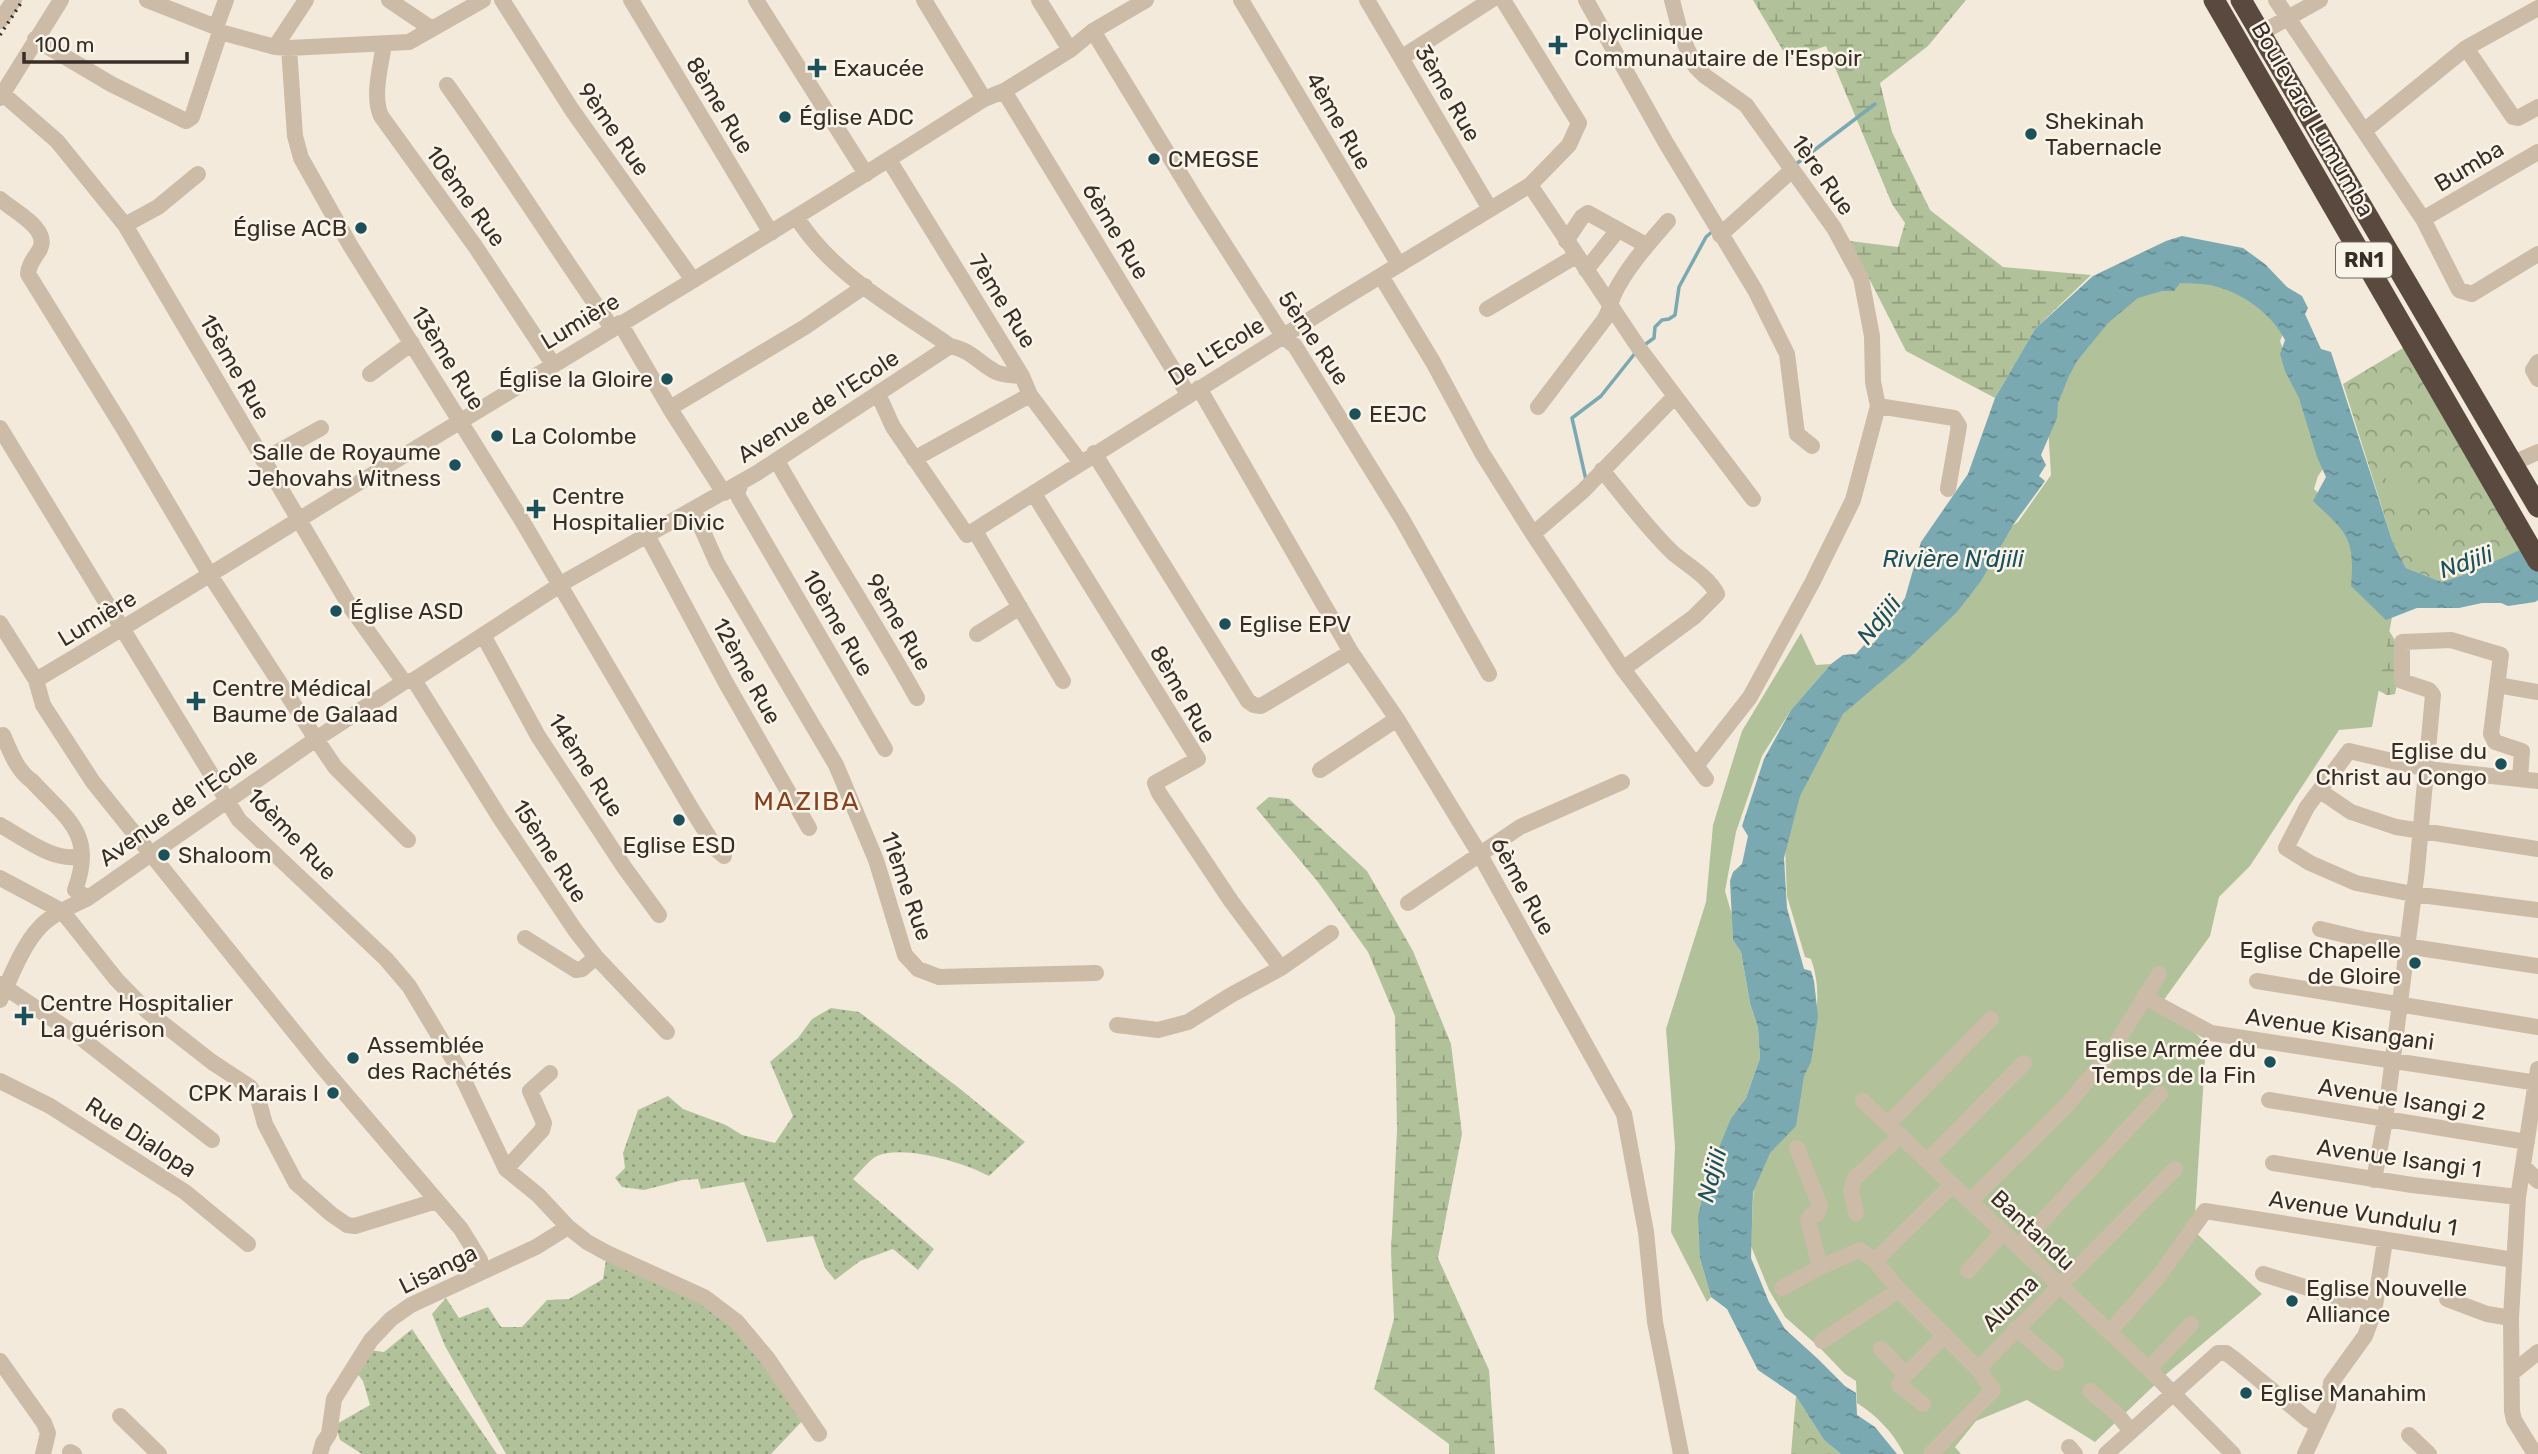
<svg xmlns="http://www.w3.org/2000/svg" width="2538" height="1454" viewBox="0 0 2538 1454" font-family="Rubik,sans-serif">
<defs>
<pattern id="grass-dots" width="8" height="8" patternUnits="userSpaceOnUse" patternTransform="scale(1.75)"><rect width="8" height="8" fill="#b1c29b"/><path d="M2 2h.1M6 6h.1" fill="none" stroke="#919e7e" stroke-width="1.8" stroke-linecap="round"/></pattern>
<pattern id="forest-crowns" width="20" height="18" patternUnits="userSpaceOnUse" patternTransform="scale(1.75)"><rect width="20" height="18" fill="#b1c29b"/><path d="M2 6a3 3 0 1 1 6 0M12 15a3 3 0 1 1 6 0" fill="none" stroke="#919e7e"/></pattern>
<pattern id="wetland-marsh" width="20" height="14" patternUnits="userSpaceOnUse" patternTransform="scale(1.75)"><rect width="20" height="14" fill="#b1c29b"/><path d="M1 5h8M5 5V1M11 12h8M15 12V8" fill="none" stroke="#919e7e"/></pattern>
<pattern id="water-ripples" width="26" height="14" patternUnits="userSpaceOnUse" patternTransform="scale(1.75)"><rect width="26" height="14" fill="#7aa9b1"/><path d="M2 4q2-2 4 0t4 0M15 11q2-2 4 0t4 0" fill="none" stroke="#658a90"/></pattern>
</defs>
<rect width="100%" height="100%" fill="#f3eadc"/>
<path fill="url(#grass-dots)" d="M831,1008l28,4 100,76 66,54 -36,34c-24,-13 -86,-32 -112,-20 -8,4 -17,16 -24,23l81,70 -16,21 -25,-21 -33,12 -25,19 -10,-12 -12,-32 -46,6 -23,-60 -43,7 -3,-10 -15,1 -39,10 -22,-3 -7,-9 10,-10 -2,-15 15,-43 30,-14 15,13 43,16 16,10 33,8 18,-27 -23,-54 28,-24 14,-19z
M607,1253l97,44 43,37 60,82 -36,38h-265l-61,-108 -13,-32 14,-16 13,20 29,-11 13,20h21l25,-27 22,-1 34,-20z
M412,1329l85,125h-135l-22,-14 -5,-15 35,-20 -7,-24 -10,-13 16,-18 15,2z"/>
<path fill="url(#forest-crowns)" d="M2408,345l125,200 -67,29 -24,8 -36,-14 -13,-25 -50,-159z
M1796,1396l28,44 17,14h-50z"/>
<path fill="url(#wetland-marsh)" d="M1753,0h213l-38,46 -48,37 12,49 38,78 73,57 88,8 -56,54 -40,69 -89,-47 -56,-110 48,6 7,-24 -13,-19 -66,-158 -38,13z
M2389,631c14,18 11,41 6,63l-8,1 -29,-15z
M1269,797l20,2 78,72 46,80 38,93 11,90 -24,124 51,112 6,84h-46v-10l-75,-55 20,-70 -3,-67 6,-122 -2,-114 -27,-64 -50,-70 -62,-74z"/>
<path fill="#b1c29b" d="M2215,273l71,54 -6,14 46,124 -8,11 -4,13 33,32 6,39 -1,13 21,19 21,14 -22,121 -33,3 -89,136 -31,31 -9,39 -47,65 43,43 -12,187 68,63 -98,82 -69,66 -68,-42 -51,21 -21,26 6,7h-57c-11,-22 -27,-38 -47,-51l-1,-22 -11,-7 -26,-27 -34,-30 -16,-27 -18,-44 3,-66 61,-161c4,-20 3,-41 -4,-60l-6,-2 -18,-61 -2,-50 15,-63 24,-47 177,-203 17,-11 33,-47 -3,-49 21,-63 70,-78z
M2406,466l16,32 -21,11 -16,-32z
M2440,528l16,33 -28,13 -16,-33z
M1801,633l15,32 15,-1 -40,46 -29,46 -26,76 -11,59 7,24 1,25 8,12 9,51 8,25 2,30 -14,40 -15,20 -10,28 -21,112 11,39 -4,5 -36,-70 4,-85 -9,-118 40,-127 7,-77 29,-94z"/>
<path fill="url(#water-ripples)" d="M2182,236l61,12 22,16 22,23 15,9 6,12 -3,6 16,35 10,3 62,191 13,25 36,14 24,-8 72,-32v58l-3,2 -27,4 -7,-3h-19l-23,5h-42l-31,12 -35,-34c4,-49 -4,-53 -38,-85l13,-24 -9,-20 -18,-59 -14,-27 -5,-17 5,-14c-13,-26 -42,-47 -71,-54 -10,-3 -23,-2 -34,-3l-6,8h-12l-24,7 -30,25 -31,38 -8,15 -11,27 -1,15 -16,37 5,10 -7,11 6,5 -32,44 -32,56 -24,31 -48,46 -66,56 -43,82 -16,62 3,50 17,61 7,2 3,10 4,35 -7,46 -7,14 -8,50 -26,27 -17,39 -2,66 18,44 16,27 33,30 27,27 11,7 1,22 18,12 22,27h-56l-17,-14 -28,-44 -38,-26 -31,-61 -16,-12 -11,-39 -2,-42 10,-41 23,-57 15,-20 14,-40 -2,-30 -8,-25 -9,-51 -8,-12 -3,-59 3,-9 9,-8 6,-28 -6,-10 22,-67 27,-49 40,-46 12,-9 13,-1 8,-9 10,-2 31,-45 16,-56 47,-68 27,-76 40,-69 58,-53 73,-35z"/>
<g fill="none" stroke-linecap="round" stroke-linejoin="round">
<path stroke="#7aa9b1" stroke-width="3.5" d="M1796,164l79,-60
M1643,346l11,-8 1,-11 7,-7 7,-1 6,-4 4,-28 27,-50 8,-7
M1586,480l-14,-62 29,-22 35,-44"/>
<path stroke="#cbbba7" stroke-width="16" d="M147,0l69,27 4,5 55,15 14,1 120,-6 74,-42
M389,0l43,29
M502,0l70,110 121,170
M631,0l140,233
M756,0l110,174
M924,0l60,99
M1039,0l31,50
M1241,0l158,265
M1367,0l123,209
M1586,0l80,143 89,147 32,64 10,80 15,12
M1672,0l9,35 14,31 10,10 41,29 88,123 27,50 11,58 1,46 5,24 -25,94 -41,83 -62,114 -54,69
M2276,0l147,219 36,71 13,4 66,-40
M0,21l14,-21
M216,27l10,-27
M1093,31l103,169 87,136 12,10 107,173 87,155
M2261,33l59,-33
M35,39l76,45 75,37 6,-4 2,-6 26,-79
M384,44c-3,21 -12,52 -3,72l94,130 78,118
M275,47l31,-47
M289,48l6,88 6,22 49,87 171,274 170,289 26,42 7,6
M2466,48l47,69 5,1 20,-11
M1401,58l90,-58
M447,85c57,80 109,163 165,243
M1004,91l184,303
M3,94l54,47 68,84 226,383 53,74
M0,98l61,-98
M2364,131l102,-83 72,-40
M889,160l133,216 8,19 51,68
M1530,185l109,163 36,48
M0,199c13,12 50,29 40,50 -5,9 -11,14 -12,25l94,152 88,149 106,164 19,28 73,73
M797,218c36,57 99,90 153,128 23,5 26,15 44,25 8,5 19,4 28,5
M2423,219l115,-67
M125,225l33,-18 40,-33
M1720,235l71,-64
M1566,241l16,-24 6,-4 58,32
M1586,270l32,-40
M1381,276l52,86 49,91 51,81 90,135 83,110
M1487,309l89,-53
M620,323l52,89 52,81
M2538,362l-5,8 5,9
M370,374l42,-31
M1199,388l152,264 46,67 82,134 145,261 22,118 9,90 26,132
M878,394l15,33 74,108 369,-232 194,-118 39,-40 10,-22 -76,-123
M1878,406l76,12 5,8 -11,63
M1538,407l66,-87c6,-9 6,-17 10,-26 13,-27 35,-51 54,-73
M670,408l135,-81 60,-41
M0,428l239,392 147,139 23,27 48,80 49,103 32,26 30,32 19,15 20,11 97,44 33,25 31,37 51,75
M1094,453l154,248 6,4 7,1 90,-54
M914,459l116,-64
M263,460l58,-32
M777,461c45,80 95,156 140,237
M2513,463l25,-11
M1602,470c23,28 45,58 71,83 14,12 36,24 44,41l-23,23 -71,52
M741,483l-4,10 2,5 146,251
M1034,494l164,265 -43,24 4,10 72,108 50,67
M693,509l24,54 119,202 40,95 29,95 13,14 21,8 157,-4
M975,531l88,150
M1533,534l50,-43 92,-95 78,103
M647,535l79,148 83,145
M0,623l36,57 7,25 50,77 227,282 141,165 19,31
M977,634l43,-27
M483,635l55,101 86,131 35,48
M36,680c111,-65 219,-134 329,-201 207,-125 415,-250 619,-380l20,-8 66,-41 23,-19 53,-31
M414,680l86,138 75,112 21,27 71,75
M2497,685l41,7
M0,736l3,-1c7,16 14,36 29,46 35,38 64,53 43,109l13,8
M1320,770l77,-51
M2538,781l-111,-12 -78,-18 -42,56 -21,41 24,15 46,20 57,11 125,16
M2320,791l31,21 45,15 142,22
M0,825c24,13 54,38 82,31
M0,878l62,33 54,68 32,33 64,50 38,25 8,12 7,25 31,59 35,31 16,11 8,1 81,-25
M1408,903l112,-76 102,-45
M2320,929l46,11 172,26
M525,938l51,32 6,-1 14,-12
M2257,981l281,46
M0,984l81,54 131,102
M2144,997l67,36 327,50
M0,1000c11,-23 22,-54 40,-73 12,-13 32,-21 48,-29l228,-159 88,-57 10,-2 152,-99 191,-108 193,-127
M1117,1025l41,5 30,-8 43,-27 50,-27 50,-35
M0,1081l50,25 135,86 63,52
M2269,1100l258,42
M1863,1101l286,268 84,85
M1889,1123l102,-104
M1797,1148l23,58 -3,8 -6,1 -3,5 12,47
M1927,1161l97,-98
M2273,1163l139,22 106,12
M2523,1166l15,15
M506,1169l36,-39 2,-7 -14,-32 20,-18
M2374,1180l11,-60 32,-250 16,-175 -4,-5 -27,-9v-39l49,-2 50,15 -10,79 4,8 27,9 -2,28
M1952,1185l-77,76 24,29 79,79 197,-200
M1970,1201l97,-96 42,-50 50,-81
M1856,1213l-5,-23 3,-11 47,-44
M2018,1247l142,-153
M1968,1271l35,-39
M2263,1274l80,25 31,13
M1782,1288l38,-21 40,-17 15,11
M2447,1299l40,15 24,4
M2016,1328l40,35
M2109,1332l50,-56 46,-65 309,49
M1822,1341l77,-51
M1881,1349l25,26 39,-40
M0,1361l44,62 4,10 -5,21
M2149,1369l42,-45
M2512,1373l26,-21
M1906,1375l-7,10 24,19
M2090,1391l26,22 15,18
M120,1416l39,38
M2409,1435l20,19
M2069,1447l6,7
M70,1452l4,2
M320,1454l3,-11 6,-9 5,-35 37,-59 20,-21 20,-14 125,-58 32,-20
M1931,1454l62,-64 -15,-21
M2106,1454l112,-101h8l7,5 74,61 6,3h7l8,-16 3,-23 34,-47 9,-24 11,-71
M2305,1454l15,-32
M2535,1454l-21,-34 -2,-9 -1,-93 7,-121 20,-128"/>
<path stroke="#59493f" stroke-width="21" d="M2214,0l324,561
M2241,0l297,507"/>
<path stroke="#372e28" stroke-width="3.5" stroke-dasharray="2 5" stroke-linecap="butt" d="M0,35l23,-35"/>
</g>
<g fill="#1c505a" stroke="#faf4e8" stroke-width="2.5">
<path d="M1554.5 34.5h7v7h7v7h-7v7h-7v-7h-7v-7h7z"/>
<path d="M813.5 57.5h7v7h7v7h-7v7h-7v-7h-7v-7h7z"/>
<circle cx="785" cy="117" r="7"/>
<circle cx="2031" cy="134" r="7"/>
<circle cx="1154" cy="159" r="7"/>
<circle cx="361" cy="228" r="7"/>
<circle cx="667" cy="379" r="7"/>
<circle cx="1355" cy="414" r="7"/>
<circle cx="497" cy="436" r="7"/>
<circle cx="455" cy="465" r="7"/>
<path d="M532.5 498.5h7v7h7v7h-7v7h-7v-7h-7v-7h7z"/>
<circle cx="336" cy="611" r="7"/>
<circle cx="1225" cy="624" r="7"/>
<path d="M192.5 690.5h7v7h7v7h-7v7h-7v-7h-7v-7h7z"/>
<circle cx="2501" cy="764" r="7"/>
<circle cx="679" cy="820" r="7"/>
<circle cx="164" cy="855" r="7"/>
<circle cx="2415" cy="963" r="7"/>
<path d="M20.5 1005.5h7v7h7v7h-7v7h-7v-7h-7v-7h7z"/>
<circle cx="353" cy="1058" r="7"/>
<circle cx="2270" cy="1062" r="7"/>
<circle cx="333" cy="1093" r="7"/>
<circle cx="2292" cy="1301" r="7"/>
<circle cx="2246" cy="1393" r="7"/>
</g>
<g text-anchor="middle" stroke-width="5" stroke-linejoin="round" paint-order="stroke">
<rect fill="#faf4e8" stroke="#726962" stroke-width="2" x="2336" y="242.5" width="56" height="35" rx="5"/>
<g font-size="21" font-weight="bold" fill="#372e28">
<text x="2364" y="267">RN1</text>
</g>
<g font-size="23" fill="#372e28" stroke="#faf4e8" text-anchor="start">
<text x="1574" y="40">Polyclinique<tspan x="1574" dy="26">Communautaire de l'Espoir</tspan></text>
<text x="833" y="76">Exaucée</text>
<text x="799" y="125">Église ADC</text>
<text x="2045" y="129">Shekinah<tspan x="2045" dy="26">Tabernacle</tspan></text>
<text x="1168" y="167">CMEGSE</text>
<text x="347" y="236" text-anchor="end">Église ACB</text>
<text x="653" y="387" text-anchor="end">Église la Gloire</text>
<text x="1369" y="422">EEJC</text>
<text x="511" y="444">La Colombe</text>
<text x="441" y="460" text-anchor="end">Salle de Royaume<tspan x="441" dy="26">Jehovahs Witness</tspan></text>
<text x="552" y="504">Centre<tspan x="552" dy="26">Hospitalier Divic</tspan></text>
<text x="350" y="619">Église ASD</text>
<text x="1239" y="632">Eglise EPV</text>
<text x="212" y="696">Centre Médical<tspan x="212" dy="26">Baume de Galaad</tspan></text>
<text x="2487" y="759" text-anchor="end">Eglise du<tspan x="2487" dy="26">Christ au Congo</tspan></text>
<text x="679" y="853" text-anchor="middle">Eglise ESD</text>
<text x="178" y="863">Shaloom</text>
<text x="2401" y="958" text-anchor="end">Eglise Chapelle<tspan x="2401" dy="26">de Gloire</tspan></text>
<text x="40" y="1011">Centre Hospitalier<tspan x="40" dy="26">La guérison</tspan></text>
<text x="367" y="1053">Assemblée<tspan x="367" dy="26">des Rachétés</tspan></text>
<text x="2256" y="1057" text-anchor="end">Eglise Armée du<tspan x="2256" dy="26">Temps de la Fin</tspan></text>
<text x="319" y="1101" text-anchor="end">CPK Marais I</text>
<text x="2306" y="1296">Eglise Nouvelle<tspan x="2306" dy="26">Alliance</tspan></text>
<text x="2260" y="1401">Eglise Manahim</text>
</g>
<g font-size="23" fill="#372e28" stroke="#faf4e8">
<text transform="translate(1448 93) rotate(60)" y="8">3ème Rue</text>
<text transform="translate(720 105) rotate(59)" y="8">8ème Rue</text>
<text transform="translate(2313 119) rotate(60)" y="8">Boulevard Lumumba</text>
<text transform="translate(1339 121) rotate(60)" y="8">4ème Rue</text>
<text transform="translate(614 129) rotate(55)" y="8">9ème Rue</text>
<text transform="translate(2469 166) rotate(-31)" y="8">Bumba</text>
<text transform="translate(1823 175) rotate(55)" y="8">1ère Rue</text>
<text transform="translate(466 196) rotate(54)" y="8">10ème Rue</text>
<text transform="translate(1116 231) rotate(59)" y="8">6ème Rue</text>
<text transform="translate(1003 301) rotate(58)" y="8">7ème Rue</text>
<text transform="translate(580 321) rotate(-31)" y="8">Lumière</text>
<text transform="translate(1314 338) rotate(56)" y="8">5ème Rue</text>
<text transform="translate(1216 351) rotate(-32)" y="8">De L'Ecole</text>
<text transform="translate(448 358) rotate(58)" y="8">13ème Rue</text>
<text transform="translate(235 367) rotate(60)" y="8">15ème Rue</text>
<text transform="translate(818 406) rotate(-33)" y="8">Avenue de l'Ecole</text>
<text transform="translate(97 618) rotate(-31)" y="8">Lumière</text>
<text transform="translate(899 622) rotate(60)" y="8">9ème Rue</text>
<text transform="translate(838 623) rotate(60)" y="8">10ème Rue</text>
<text transform="translate(747 671) rotate(61)" y="8">12ème Rue</text>
<text transform="translate(1183 694) rotate(60)" y="8">8ème Rue</text>
<text transform="translate(586 765) rotate(57)" y="8">14ème Rue</text>
<text transform="translate(178 807) rotate(-35)" y="8">Avenue de l'Ecole</text>
<text transform="translate(292 834) rotate(46)" y="8">16ème Rue</text>
<text transform="translate(550 851) rotate(57)" y="8">15ème Rue</text>
<text transform="translate(907 886) rotate(71)" y="8">11ème Rue</text>
<text transform="translate(1523 886) rotate(61)" y="8">6ème Rue</text>
<text transform="translate(2340 1029) rotate(8)" y="8">Avenue Kisangani</text>
<text transform="translate(2402 1099) rotate(9)" y="8">Avenue Isangi 2</text>
<text transform="translate(141 1137) rotate(33)" y="8">Rue Dialopa</text>
<text transform="translate(2399 1158) rotate(8)" y="8">Avenue Isangi 1</text>
<text transform="translate(2363 1213) rotate(9)" y="8">Avenue Vundulu 1</text>
<text transform="translate(2033 1230) rotate(43)" y="8">Bantandu</text>
<text transform="translate(438 1269) rotate(-26)" y="8">Lisanga</text>
<text transform="translate(2010 1303) rotate(-45)" y="8">Aluma</text>
</g>
<g font-size="24" font-style="italic" fill="#1c505a" stroke="#faf4e8">
<text x="1953" y="567">Rivière N'djili</text>
<text transform="translate(2466 562) rotate(-19)" y="8">Ndjili</text>
<text transform="translate(1879 620) rotate(-51)" y="8">Ndjili</text>
<text transform="translate(1712 1175) rotate(-75)" y="8">Ndjili</text>
</g>
<g font-size="26" letter-spacing="2" fill="#89421e" stroke="#faf4e8">
<text x="807" y="810">MAZIBA</text>
</g>
</g>
<path d="M24 52v10h163v-10" fill="none" stroke="#372e28" stroke-width="3.5"/>
<text x="35" y="52" font-size="21" fill="#372e28" stroke="#faf4e8" stroke-width="5" paint-order="stroke">100 m</text>
</svg>
